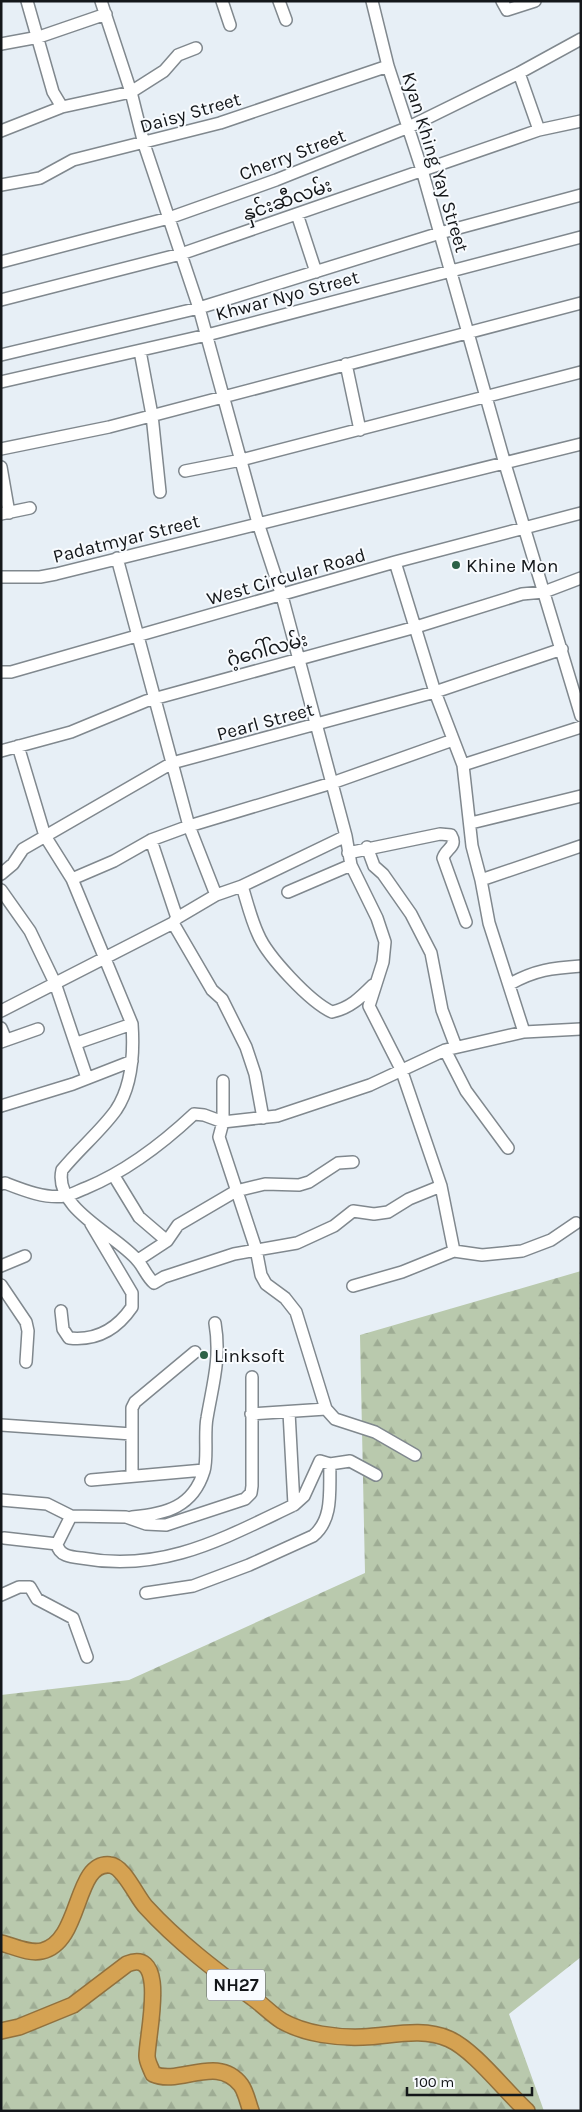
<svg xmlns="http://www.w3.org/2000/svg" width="582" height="2112" viewBox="0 0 582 2112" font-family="Karla,'Noto Sans Myanmar',sans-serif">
<defs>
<pattern id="forest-firs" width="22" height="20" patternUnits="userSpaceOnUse" patternTransform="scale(1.25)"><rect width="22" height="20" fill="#b9c9ad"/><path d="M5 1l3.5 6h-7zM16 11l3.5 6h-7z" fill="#9eac94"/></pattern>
</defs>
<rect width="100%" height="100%" fill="#e7eff6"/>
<path fill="url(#forest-firs)" d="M581,1271v686l-72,57 35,97h-543v-416l128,-15 236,-107 -5,-238z"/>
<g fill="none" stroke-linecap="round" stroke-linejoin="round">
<defs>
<path id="minor" d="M27,1l26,91 9,15
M101,1l30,91 13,52 55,164 59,215 24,73 64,240 5,29 26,53 8,24 -2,20 -14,44 32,63 40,117 13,65
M222,1l8,24
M279,1l7,19
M372,1l16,65 34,104 83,294 76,252
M502,1l5,9 28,-9
M1,44l38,-7 67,-23
M519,73l20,57
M1,131l61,-24 69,-15 33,-21 14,-16 18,-7
M1,185l39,-7 33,-18 147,-37 168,-57
M297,214l19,58
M1,262l168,-44 107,-38 133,-53 110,-54 62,-34
M1,300l180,-46 358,-124 42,-9
M140,351l12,64 8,77
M1,355l198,-47 241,-75 141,-38
M346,364l14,66
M1,382l206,-47 374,-98
M1,449l108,-22 472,-124
M1,467l8,46
M185,471l56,-11 340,-88
M1,514l29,-6
M117,558l72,268 27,69
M395,562l40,130 28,73 9,81 9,34 8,43 35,109
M1,577h39l16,-3 525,-130
M1,672h10l384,-110 186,-49
M18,746l27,90 27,43 60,145c2,28 0,62 -16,86 -15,21 -37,39 -54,60 -9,39 55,65 76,91 6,7 9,16 16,22l10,-6 70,-23 63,-11 37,-17 19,-15 21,3 14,-2 21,-13 32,-13
M1,751l70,-19 75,-31 270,-74 106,-33 22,-2 37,-14
M463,765l118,-38
M471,823l110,-27
M151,840l26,78
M367,847l7,19 9,8 28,40 20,39 11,57 14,37
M348,853l92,-19 11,1c7,12 -5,13 -8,23l23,64
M1,874l12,-10 10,-15 149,-86 263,-71 127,-43
M72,879l42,-18 37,-21 38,-14 143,-43 121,-43
M481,880l100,-34
M242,886c5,16 9,33 16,48 9,22 52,68 74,78 18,-4 28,-14 41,-27
M1,890l29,41 25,52 32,95
M288,892l63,-27
M173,923l39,67 10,9 24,48 9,27 8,44
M510,984c25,-14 42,-16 71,-18
M1,1011l172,-88 4,-5 39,-23 26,-9 104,-50
M1,1028l5,12
M1,1042l37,-13
M77,1043l55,-19
M445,1050l21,41 42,57
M223,1081v41l-4,15 37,112 5,26 5,9 19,14 11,14 30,97
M1,1106l72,-22 59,-23
M114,1176l25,41 28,24
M1,1184l4,-1c18,7 40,16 60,13 7,-1 15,-6 21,-8 41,-17 76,-44 108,-74l10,1 19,7 54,-6 93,-31 75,-35 79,-18 57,-3
M138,1260l29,-19 11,-16 58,-34 29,-7 34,1 10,-3 29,-19 15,-1
M1,1266l24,-10
M1,1285l25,37 2,9 -2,31
M353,1286l49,-14 52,-21 28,4 40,-4 29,-11 25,-17
M61,1311l2,18 6,9c27,3 48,-9 63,-31v-14l-41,-69
M251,1414l75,-5 9,10 40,13 40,23
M1,1425l131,9
M132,1475v-67l3,-6 60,-50
M91,1480l113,-10
M1,1500l46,4 24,12 55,1 20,7 20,1 79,-26 6,-6 1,-7v-109
M294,1505l10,-9 16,-35 10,3 20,-3 26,14
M71,1516l-14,28c2,12 14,13 24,14 82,15 141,-19 213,-53l-5,-93
M132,1517c34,-3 61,-10 72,-46 4,-12 0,-38 3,-53 6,-35 14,-60 8,-95
M4,1538l53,6
M146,1593l47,-7 56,-21 64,-29c21,-17 16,-47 17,-72
M1,1595l18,-8h11l7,12 36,19 14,39"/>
<path id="highway" d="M1,1943c13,3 27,11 41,8 40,-9 32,-90 68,-86 14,1 27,33 36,42 32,35 69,63 107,91 10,7 19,17 29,23 23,13 55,17 81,16 28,-1 59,-10 86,2 25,11 56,52 78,72
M1,2031l18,-4 54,-22 54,-41c42,-17 20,71 20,92 0,6 4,12 6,18 27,12 64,-20 88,11 5,7 7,18 10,26"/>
</defs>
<use href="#minor" stroke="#80888e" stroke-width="14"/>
<use href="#highway" stroke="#91713e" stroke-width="18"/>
<use href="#minor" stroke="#fff" stroke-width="11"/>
<use href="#highway" stroke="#d5a252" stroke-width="15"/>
</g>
<g fill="#2d6247" stroke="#f8fbfe" stroke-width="2">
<circle cx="456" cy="565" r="5"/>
<circle cx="204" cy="1355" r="5"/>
</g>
<g text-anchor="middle" stroke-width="4" stroke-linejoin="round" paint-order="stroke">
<rect fill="#f8fbfe" stroke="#585b5e" stroke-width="1" x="207" y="1969.5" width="58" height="31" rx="4"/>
<g font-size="18" font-weight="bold" fill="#14171a">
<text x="236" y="1991">NH27</text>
</g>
<g font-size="19" fill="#14171a" stroke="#f8fbfe">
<text transform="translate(190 112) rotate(-16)" y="7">Daisy Street</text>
<text transform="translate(292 154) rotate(-21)" y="7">Cherry Street</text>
<text transform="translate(436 162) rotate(73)" y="7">Kyan Khing Yay Street</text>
<text transform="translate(287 199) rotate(-19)" y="7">နှင်းဆီလမ်း</text>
<text transform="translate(287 295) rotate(-15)" y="7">Khwar Nyo Street</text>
<text transform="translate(126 538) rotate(-14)" y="7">Padatmyar Street</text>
<text transform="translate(286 576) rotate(-16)" y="7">West Circular Road</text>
<text transform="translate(267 649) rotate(-15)" y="7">ဂံ့ဂေါ်လမ်း</text>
<text transform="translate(265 721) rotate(-15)" y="7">Pearl Street</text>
</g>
<g font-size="19" fill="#14171a" stroke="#f8fbfe" text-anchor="start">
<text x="466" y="572">Khine Mon</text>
<text x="214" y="1362">Linksoft</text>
</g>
</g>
<rect width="582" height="2112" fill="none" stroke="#14171a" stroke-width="5"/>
<path d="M407 2087v8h125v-8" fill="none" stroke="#14171a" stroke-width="2.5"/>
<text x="414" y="2087" font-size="15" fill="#14171a" stroke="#f8fbfe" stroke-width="4" paint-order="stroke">100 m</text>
</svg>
